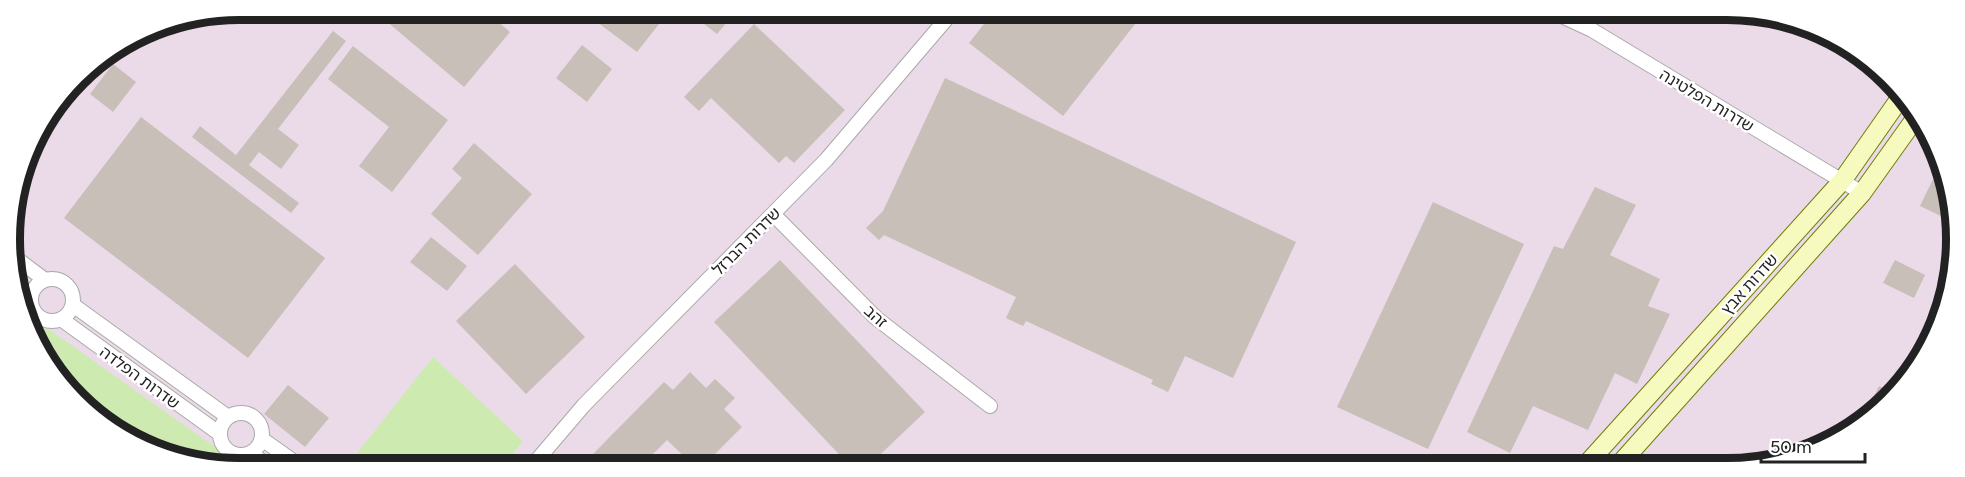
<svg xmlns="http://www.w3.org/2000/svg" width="1965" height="477" viewBox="0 0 1965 477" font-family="Figtree,'Noto Sans Hebrew',sans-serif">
<rect width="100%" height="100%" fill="#f2efe9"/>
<path fill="#ebdbe8" d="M239,9l1518,2 85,29 67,59 39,80 6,90 -22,71 -43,61 -61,43 -72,22h-1548l-84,-29 -67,-59 -40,-80 -7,-75 23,-86 54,-71 64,-40z"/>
<path fill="#cdebb0" d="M30,325l20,5 192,136h-34l-84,-29 -67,-59z
M433,357l90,84 -20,25h-156z"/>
<path fill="#c7bfb8" d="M331,9h23l-9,11z
M372,9h111l27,23 -46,55z
M607,9h5l58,1 -33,42 -40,-30z
M686,10h59l-7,8 -5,-3 -16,19z
M995,10h151l-83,106 -94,-73z
M754,24l91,86 -51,53 -8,-7 -7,7 -68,-65 -12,13 -15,-14z
M333,31l13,10 -68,88 21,16 -18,24 -22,-17 -10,13 50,38 -8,10 -99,-76 8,-11 36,29z
M582,45l30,24 -25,33 -31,-24z
M353,46l95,74 -56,72 -33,-26 30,-39 -61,-48z
M113,64l23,18 -23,30 -23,-18z
M945,78l351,164 -63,136 -48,-22 -17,36 -17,-8 2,-4 -127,-59 -3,5 -17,-8 10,-21 -132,-62 -5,5 -13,-12 17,-17z
M141,117l184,141 -77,100 -184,-140z
M474,143l58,51 -54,61 -47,-41 31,-36 -10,-9z
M1934,177l15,6 2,38 -31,-15z
M1595,187l41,18 -26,50 50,24 -12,27 22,8 -33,70 -22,-11 -27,57 -55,-24 -23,47 -43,-21 87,-186 9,3z
M1433,202l91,42 -96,205 -91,-42z
M431,237l36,29 -20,25 -37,-29z
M780,260l145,152 -57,54h-18l-136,-144z
M1895,260l30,15 -11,23 -31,-15z
M515,264l70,73 -59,57 -70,-73z
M690,372l16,16 9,-9 20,19 -11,11 18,18 -39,39h-9l-27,-26 -26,26h-42l-9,-9 74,-75 9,8z
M288,385l41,33 -24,29 -41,-33z
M1879,386l15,8 -5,7 -26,18z"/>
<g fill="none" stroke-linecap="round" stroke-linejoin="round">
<defs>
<path id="street" d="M1551,11l41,19 270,163
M773,214l103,104 114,88
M13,256l32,24
M31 300a21 21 0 1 1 42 0a21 21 0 1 1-42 0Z
M16,289l15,11
M73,305l155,112
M61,319l159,115
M220 434a21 21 0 1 1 42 0a21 21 0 1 1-42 0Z
M262,439l38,27
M250,453l19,13
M532,466l52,-61 242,-245 128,-150"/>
<path id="secondary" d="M1585,466l257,-285 61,-87
M1618,466l244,-273 55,-77"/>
</defs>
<use href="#street" stroke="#a9a9a9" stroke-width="16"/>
<use href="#secondary" stroke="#707d05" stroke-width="20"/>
<use href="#street" stroke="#fff" stroke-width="14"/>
<use href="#secondary" stroke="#f7fabf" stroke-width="18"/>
</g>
<g text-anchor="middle" stroke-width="5" stroke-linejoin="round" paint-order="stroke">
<g font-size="16" fill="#222" stroke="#fff">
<text transform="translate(1707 100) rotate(31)" y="6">שדרות הפלטינה</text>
<text transform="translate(746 241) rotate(-45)" y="6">שדרות הברזל</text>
<text transform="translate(1749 284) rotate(-48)" y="6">שדרות אבץ</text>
<text transform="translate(876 316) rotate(42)" y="6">זהב</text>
<text transform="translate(140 377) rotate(36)" y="6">שדרות הפלדה</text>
</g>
</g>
<path d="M0 0H1965V477H0ZM239 20H1727A219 219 0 0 1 1946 239V239A219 219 0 0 1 1727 458H239A219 219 0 0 1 20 239V239A219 219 0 0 1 239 20Z" fill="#fff" fill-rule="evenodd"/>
<path fill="none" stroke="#222" stroke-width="8" d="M239 20H1727A219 219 0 0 1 1946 239V239A219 219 0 0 1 1727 458H239A219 219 0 0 1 20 239V239A219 219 0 0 1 239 20Z"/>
<path d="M1761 453v9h104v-9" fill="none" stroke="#222222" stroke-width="3"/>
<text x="1770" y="453" font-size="18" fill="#222222" stroke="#ffffff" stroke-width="4.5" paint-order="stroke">50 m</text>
</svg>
